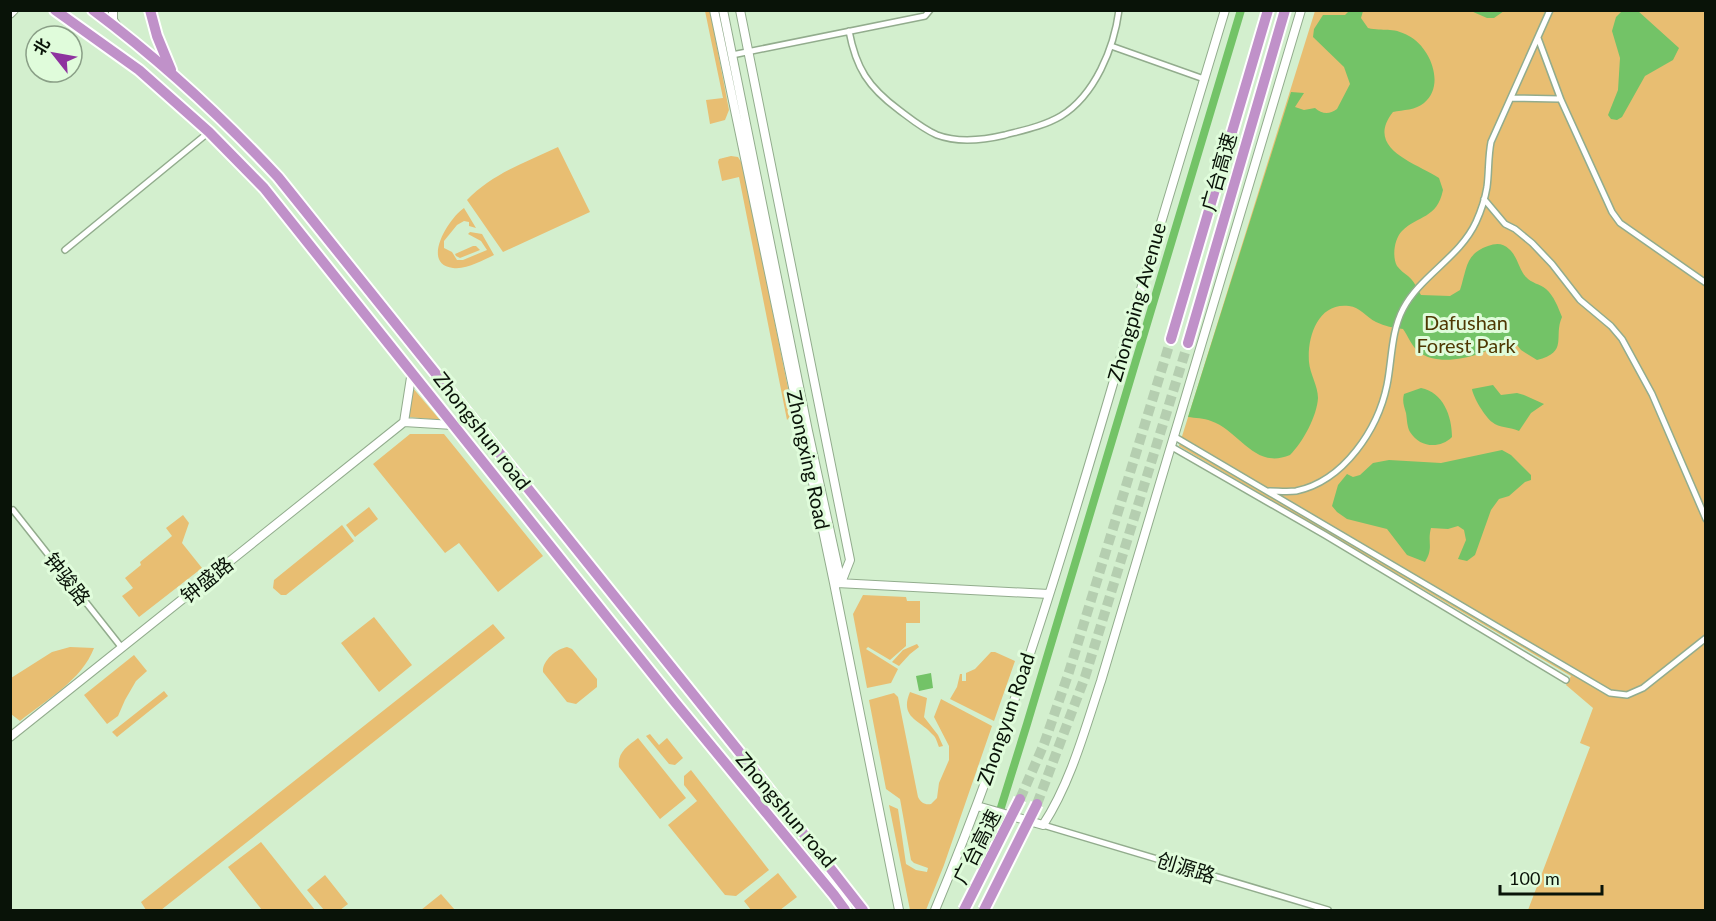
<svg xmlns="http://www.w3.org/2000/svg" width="1716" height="921" viewBox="0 0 1716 921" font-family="Lato,'Noto Sans SC',sans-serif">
<rect width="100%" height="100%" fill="#d3efce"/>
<path fill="#e8be72" d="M705,11h5l19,99 -4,10 -15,4 -4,-24 17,-2z
M1315,11h390v899h-177l62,-163 -10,-4 13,-35 -27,-23 5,-9 -392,-230z
M558,147l32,65 -87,40 -36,-52c25,-26 59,-38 91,-53z
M731,156l7,1 5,8 50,248 -6,7 -48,-243 -17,4 -4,-19 1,-3z
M464,208l12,20 -7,-2v-4l-5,-1 -7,4 -13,16v7l8,4 5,8h6l24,-10 -6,-9 -13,-7 2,-2 12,2 12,21c-11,5 -28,15 -41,13 -33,-4 -4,-50 11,-60z
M473,246h3l4,4 -20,8 -4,-2 -1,-2z
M412,387l28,33 -31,-3z
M410,434h34l99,122 -45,36 -39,-49 -14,10 -72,-89z
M369,507l9,12 -23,18 -9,-12z
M183,515l6,8 -7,20 20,25 -63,49 -17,-21 11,-8 -8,-10 16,-13 -1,-3 32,-26 -6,-8z
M342,525l12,16 -68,54h-5l-8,-7 1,-8z
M863,595l43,2 1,4h13v22h-14v23l-16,14 -22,-13 -2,2 32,20 -7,14 -24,5 -14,-74z
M374,617l38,48 -33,27 -38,-49z
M493,624l12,14 -344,272h-15l-5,-8z
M917,644l2,3 -9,7 -11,12 -7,-4 11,-12z
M70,647l24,1c-12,32 -48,52 -74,73l-9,-7v-36l41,-26z
M567,647l5,2 25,30v8l-21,17 -9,-2 -24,-30c-1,-11 13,-23 24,-25z
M991,652h4l20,9 -21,60 -44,-22 7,-12 3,-13h2v7h4v-8l9,-4z
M134,655l13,16 -11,10 -11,19 -7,16 -11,8 -23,-29z
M164,691l4,5 -51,41 -5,-5z
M910,692l17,6 -3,19 14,18 5,11 -4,1c-2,-5 -3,-10 -7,-13 -12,-14 -33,-16 -22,-42z
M894,693l4,4 20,100c3,6 7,8 13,7l6,-6 2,-15 10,-23v-14l-15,-29 7,-18 51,27 -48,139 -18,45h-16l-21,-105 9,4 8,55 10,6 11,2 1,-4 -14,-5 -3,-3 -11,-61 -14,-10 -17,-89z
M650,734l9,11 8,-7 16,20 -8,7 -6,-1 -23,-28z
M638,738l48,60 -26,21 -41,-52c-2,-15 9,-21 19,-29z
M691,770l78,100 -33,26 -11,-1 -57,-70 29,-24 -13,-16v-9z
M261,842l54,68h-53l-34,-43z
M778,873l19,24 -17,13h-29l-7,-9z
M325,875l23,29 -8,6h-16l-17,-20z
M441,894l14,16h-34z"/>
<path fill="#73c367" d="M1623,10l15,1 41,37 -6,12 -28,16 -23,41 -5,3 -6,-1 -3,-4 10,-25 2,-32 -8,-27 4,-14z
M1349,11h14l-2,7 7,10c16,4 23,-2 41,8 21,11 37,49 15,67 -8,7 -21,7 -31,9 -29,37 23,51 46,66l4,12c-6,29 -25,25 -41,41 -8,8 -10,26 -5,35 3,4 7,7 11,10 6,5 9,12 13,19l29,1 10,-6c7,-21 5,-36 28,-44 8,-3 15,-3 21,3 9,8 10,21 17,28 5,6 14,7 20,12 8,7 12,18 16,28 -9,20 7,35 -25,43l-16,-10 -4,-5c-15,-4 -26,5 -39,9 -17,6 -44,10 -59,-2 -7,-5 -11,-16 -16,-23 -10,-1 -18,-3 -27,-7 -10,-5 -16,-15 -27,-16 -31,-4 -42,31 -40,56 1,12 9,24 9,36 -1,18 -15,44 -28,57 -36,15 -50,-24 -79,-34 -7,-3 -16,-3 -23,-4l103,-325 13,1 -9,14 9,3 11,-2c7,6 14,7 22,1l13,-25 -6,-17 -31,-30 1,-8 9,-14h22z
M1471,11h33l-10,7h-7z
M1493,385l8,10 16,-2 7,2 20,9 -13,9 -12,18c-8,-4 -20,-3 -27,-9 -7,-5 -19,-25 -20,-33z
M1421,388c22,4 31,28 31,49 -12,12 -32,11 -42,-5 -3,-5 -3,-13 -4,-19 -2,-7 -4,-12 -2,-19z
M1502,450l9,5 20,20v5l-6,2 -16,14 -10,3 -8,11 -16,45 -8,6 -9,-2 8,-19 -2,-10 -6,-4 -10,3 -17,-1c-4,15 3,19 -6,34l-18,-7 -20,-26 -40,-10 -10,-7 -5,-6 6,-21 9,-11 6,3 7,-2 13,-12 16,-3 52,3z
M931,673l2,15 -14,3 -3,-15z"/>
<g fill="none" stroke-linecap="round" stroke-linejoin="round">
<path stroke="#73c367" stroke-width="8" d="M984,862l43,-138 214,-714"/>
<path stroke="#b5ceb0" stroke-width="10" stroke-dasharray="10 5" stroke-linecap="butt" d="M1020,799l24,-55 25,-72 102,-333
M1037,804l48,-127 103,-334"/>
<defs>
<path id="street" d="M849,31c7,37 19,56 50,79 12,9 24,19 38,25 21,8 47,5 68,0 19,-5 39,-9 56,-19 34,-21 53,-68 58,-106
M1538,38l23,62 51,112 8,11 86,60
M1111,46l93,33
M732,55l193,-39 5,-6
M1511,98l49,1
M1484,199l21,25 10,5 17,14 20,21 28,36 31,26 11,13 30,55 54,125
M65,250l144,-118
M1175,437l435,256 17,2 16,-7 63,-50
M1172,447l153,88 241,145
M1269,491c9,0 18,1 27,0 48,-10 82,-62 91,-106 5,-25 4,-53 16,-76 17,-33 57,-52 73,-87 5,-11 9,-23 11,-35 2,-15 1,-30 4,-45l59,-132
M13,510l109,138
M1043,825l285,85"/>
<path id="secondary" d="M113,10v10l4,6
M714,10l120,573 65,327
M723,10l85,421 33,151
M740,10l110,550 -9,23
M10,14l4,-4
M404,422l8,-51
M404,422l49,3
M837,583l212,11
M10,737l394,-315
M977,806l66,19c28,-43 42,-96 58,-144l200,-671
M935,910c79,-188 137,-385 194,-581 31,-106 63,-212 96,-319"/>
<path id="highway" d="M55,10l84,60 70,62 55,56 410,513 160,194 11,15
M93,10c67,50 128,106 185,167l471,587 114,146
M150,10l7,26 14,34
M1171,339l97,-329
M1188,343l97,-333"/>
</defs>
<use href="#street" stroke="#92ac8d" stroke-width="8"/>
<use href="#secondary" stroke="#92ac8d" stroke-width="10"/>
<use href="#highway" stroke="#fff" stroke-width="14"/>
<use href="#street" stroke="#fff" stroke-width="5"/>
<use href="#secondary" stroke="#fff" stroke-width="8"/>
<use href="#highway" stroke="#c091c9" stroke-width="10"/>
<defs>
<path id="highway-bridge" d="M964,910l56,-111
M984,910l53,-106"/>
</defs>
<use href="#highway-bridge" stroke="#fff" stroke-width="14" stroke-linecap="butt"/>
<use href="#highway-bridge" stroke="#c091c9" stroke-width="10"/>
</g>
<g text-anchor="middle" stroke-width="6" stroke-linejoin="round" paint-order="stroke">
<g font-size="20" fill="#091308" stroke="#e0fcdb">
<text transform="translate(1219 172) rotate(-74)" y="7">广台高速</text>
<text transform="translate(1137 302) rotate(-74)" y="7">Zhongping Avenue</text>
<text transform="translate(482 431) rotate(52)" y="7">Zhongshun road</text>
<text transform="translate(808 460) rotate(78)" y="7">Zhongxing Road</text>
<text transform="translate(67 579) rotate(52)" y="7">钟骏路</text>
<text transform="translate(207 580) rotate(-39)" y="7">钟盛路</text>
<text transform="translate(1006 719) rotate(-71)" y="7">Zhongyun Road</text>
<text transform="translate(786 810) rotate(50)" y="7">Zhongshun road</text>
<text transform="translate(977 847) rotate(-63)" y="7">广台高速</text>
<text transform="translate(1186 868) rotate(17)" y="7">创源路</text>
</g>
<g font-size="20" fill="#4f3803" stroke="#e0fcdb">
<text x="1466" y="330">Dafushan<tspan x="1466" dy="23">Forest Park</tspan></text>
</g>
</g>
<rect width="1716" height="921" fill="none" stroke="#091308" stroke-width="24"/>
<g transform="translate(54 54) rotate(301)"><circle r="28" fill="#e0fcdb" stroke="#8a9f87" stroke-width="1.5"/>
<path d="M0-4.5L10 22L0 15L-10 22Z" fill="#8e339f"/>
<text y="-9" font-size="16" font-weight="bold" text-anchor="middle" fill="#091308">北</text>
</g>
<path d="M1500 885v9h102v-9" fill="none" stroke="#091308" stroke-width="3"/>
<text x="1509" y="885" font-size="18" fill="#091308" stroke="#e0fcdb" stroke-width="4.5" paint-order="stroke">100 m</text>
</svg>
